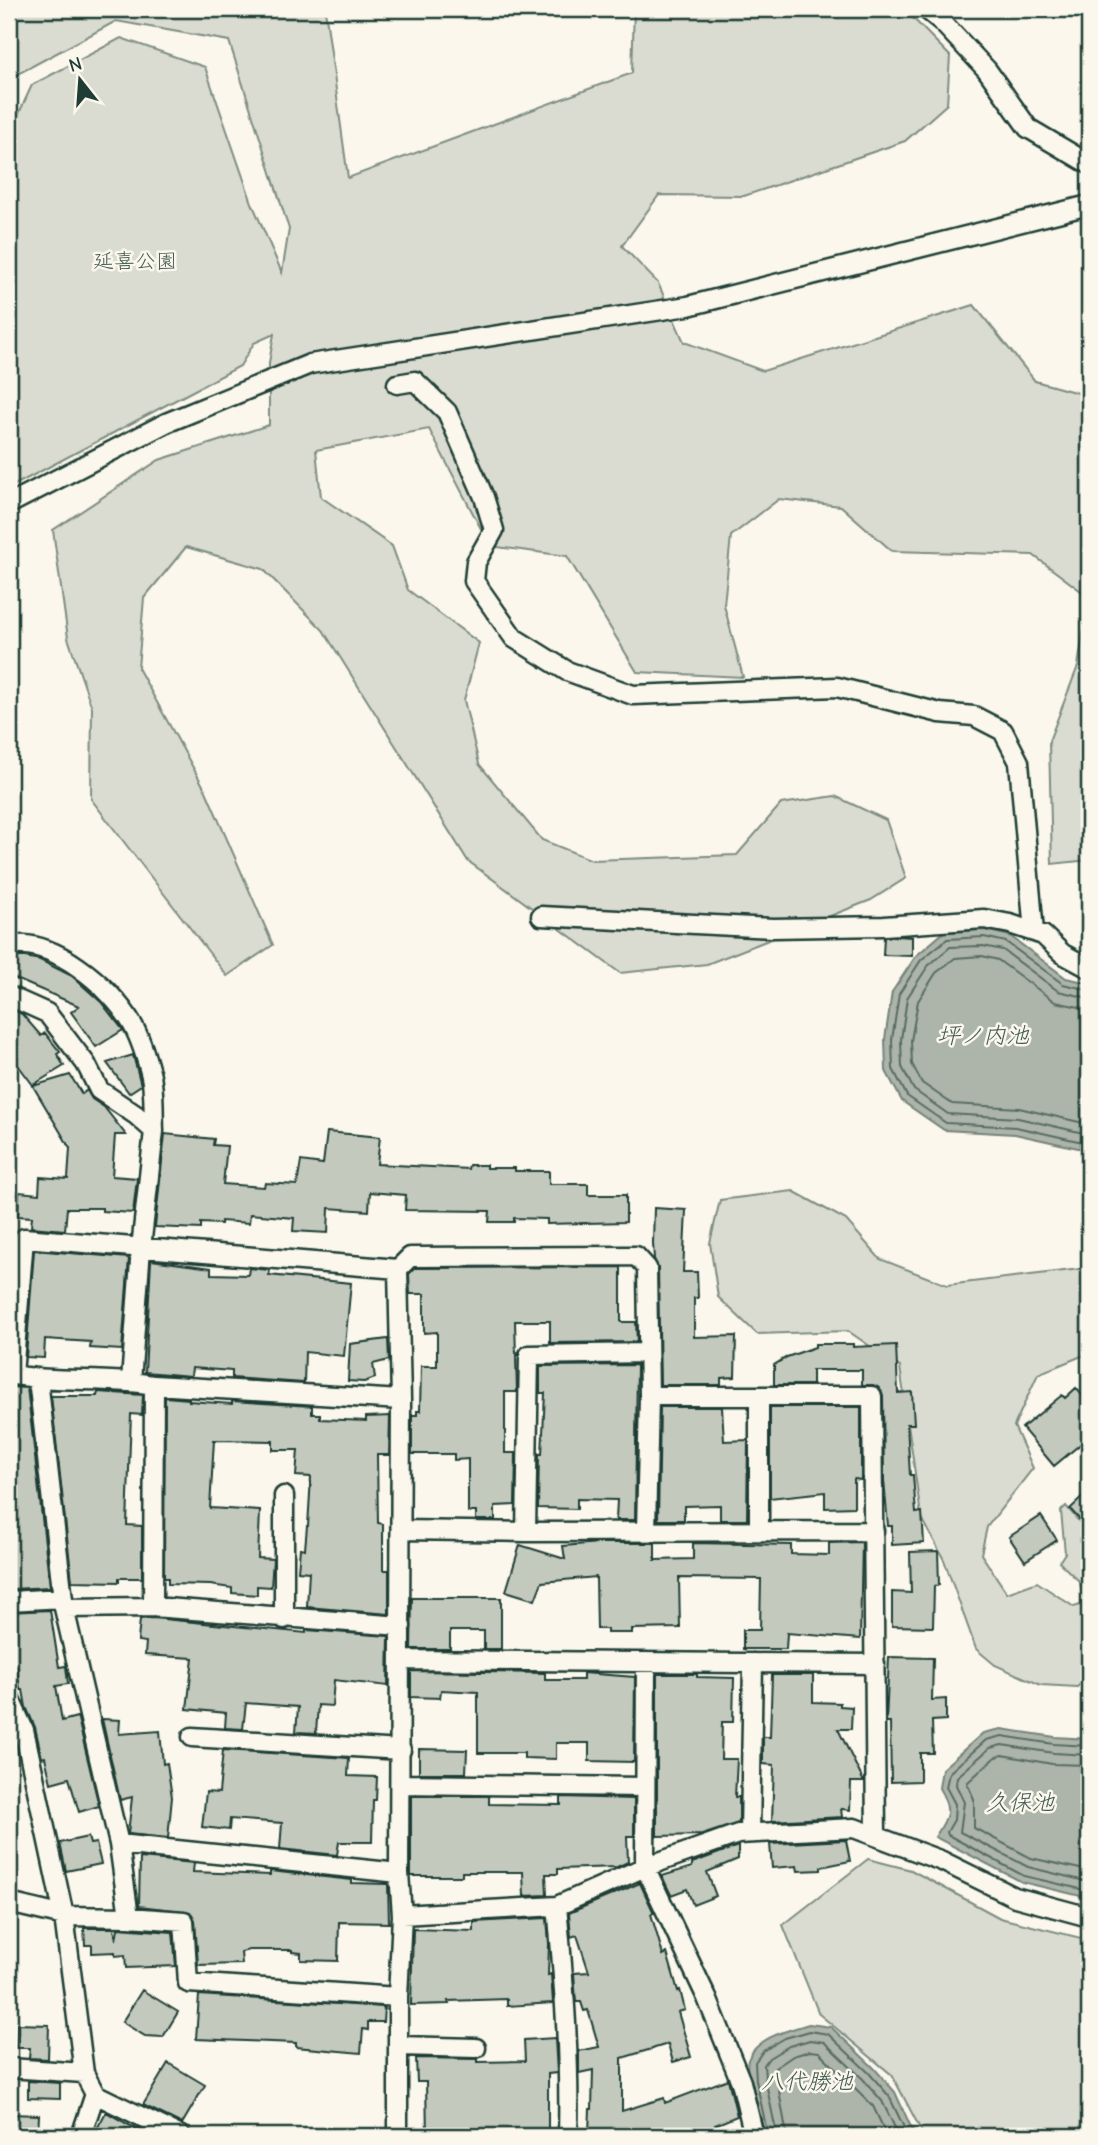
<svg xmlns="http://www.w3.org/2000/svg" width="1098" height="2145" viewBox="0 0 1098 2145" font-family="'Comic Neue','Klee One',sans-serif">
<rect width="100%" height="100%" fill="#fbf7ec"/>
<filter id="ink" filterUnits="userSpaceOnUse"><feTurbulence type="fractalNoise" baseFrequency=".0143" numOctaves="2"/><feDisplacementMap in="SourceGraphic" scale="14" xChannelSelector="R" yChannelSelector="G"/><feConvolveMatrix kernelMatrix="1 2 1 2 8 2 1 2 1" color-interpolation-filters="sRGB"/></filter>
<g filter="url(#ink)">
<path fill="#dbdcd1" stroke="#7d8c82" stroke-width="2" d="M9,9h316l23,169 284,-105 2,-64h270l46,47 -3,48 -42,37 -161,55 -85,-1 -37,51 36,37 26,59 79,29 211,-66 61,76 54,15v464l-37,4 -3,-123 29,-75 11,-69 -56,-42 -141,-4 -51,-45 -62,-7 -48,37 -7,69 19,72 -106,-5 -70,-116 -77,-10 -61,-117 -113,21 5,47 71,49 16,44 71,53 -15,57 15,64 63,76 50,20 145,-5 44,-51 54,-8 51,24 20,58 -35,22 -164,64 -87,9 -152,-112 -145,-231 -60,-61 -77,-22 -42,51 -6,70 68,123 67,154 -46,31 -136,-177 1,-91 -24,-70 -15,-108 106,-70 110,-35v-62l5,-29 -20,9 -14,23 -231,122v-353l23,-50 89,-47 84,29 47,136 30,70 7,-44 -60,-188 -113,-20 -104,56 -3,8z
M793,1191l53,29 34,39 67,26 142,-17v85l-51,21 -24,52 19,42 -46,59 -6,27 26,39 30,-11 37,25 10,-3 -4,-22 -21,-20 6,-9 -4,-42 5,-5 23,27v144l-12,10 -36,-2 -46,-20 -19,-16 -32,-89 -23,-44 -21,-149 -52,-36 -91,3 -39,-37 -8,-54 10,-43z
M868,1859l43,11 89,48 89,22v196h-165l-32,-61 -73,-61 -36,-89z"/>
<path fill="#adb4aa" stroke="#74847b" stroke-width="2" d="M984,930l26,6 56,42 23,5v164l-11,1 -63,-14 -71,-4 -42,-29 -16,-30 -1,-32 7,-47 24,-36 28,-24z
M1001,1729l54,8 34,2v159l-67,-16 -87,-45c14,-21 17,-27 4,-49l3,-19 41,-36z
M809,2024l22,3 43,41 21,24 20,44h-153c-4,-15 -18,-63 -14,-76 8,-23 41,-30 61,-36z"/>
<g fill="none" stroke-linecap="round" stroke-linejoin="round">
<path stroke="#586d63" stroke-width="2" d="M1089,990l-26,-6 -57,-42 -22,-5 -37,2 -26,21 -22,34 -7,46 1,29 14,27 39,27 70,4 62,14 11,-1
M1089,998l-31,-7 -55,-41 -20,-4 -33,1 -22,19 -21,32 -6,42 1,27 12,23 34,24 70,4 61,14h10
M1089,1009l-34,-7 -57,-42 -16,-4 -27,2 -19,15 -18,28 -7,40 1,23 10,19 30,21 67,4 60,14 10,-1
M1089,1746l-35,-2 -52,-8 -16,4 -37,33 -3,14 9,17 -1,16 -7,12 1,3 76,41 65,15
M1089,1755l-35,-2 -52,-8 -12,3 -33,29 -1,8 8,17 -4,30 68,35 61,15
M1089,1765l-37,-1 -50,-9 -8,3 -27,25 7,16v29l57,30 58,13
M768,2136l-12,-56 -1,-18 8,-11 22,-13 25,-7 18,3 41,39 20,23 19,40
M777,2136l-12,-58 -1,-13 5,-7 20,-12 21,-6 14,2 39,37 19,22 17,35
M787,2136l-12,-68 18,-12 17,-5 9,1 54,54 14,30"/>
</g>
<path fill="#c4c9be" stroke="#1f3d34" stroke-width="2" d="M897,936l15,1v19l-29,-1 1,-18z
M9,957h16l15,3 32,16 29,26 22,28 -27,17 -25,-35 8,-6 -70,-30z
M9,1008l13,6 19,22 4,-3 15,19 -3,2 7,12 -31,19 -24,-32z
M133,1055l8,30 -12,8 -22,-30z
M70,1075l12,19 5,-4 5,9 12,8 22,28h-11l-3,41 25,2 -4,35 -31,-2v-3h-35l-2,22 -34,-3 1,-10 -14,-1 1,-24 20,2 1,-17 28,2 2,-31 -37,-62z
M327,1132l53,5 -3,27 91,5 1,-4h17v3h29v3h34v13h39v11h38v27l-79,2v-5l-33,-1v4h-25l1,-11 -85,-1 1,-15 -36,-3 -1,19 -40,-3 -1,25 -35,-2 1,-13 -44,-4 -1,9 -28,-2v3l-20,-1v6l-46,-2 10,-93 49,5 -1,6 14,1 -4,38 41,3 1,-4 32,2 4,-24 22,3z
M654,1208l32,2 -3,62h14l1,26h-4v39l42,-1 -1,41 -14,1v7h-61l-2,-117 -4,-9 -1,-16z
M34,1250l95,8 -7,92 -32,-2 1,-6 -46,-3 -1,19 -18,-1z
M151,1260l60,8v6l37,1 1,-7 21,2 -1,5 82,8 -7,73 -39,-4 -1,31 -72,-5v-7l-40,-3 -1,8 -46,-4z
M621,1267v55h15l1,20 -87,1v-22h-35l2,71h-12v61h11l-1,52 -20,1v14h-19v-8h-8v-53l-14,1v-6h-42v-39h5v-4h3l1,-45h16v-34l-13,1v-39h-14l-1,-20 6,-6z
M388,1339l1,21 -16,4 2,14 -11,4 -16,-1 2,-37z
M815,1344h38v3l43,-2 2,48 14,-1 2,32h-7l3,51h3l3,38 6,-1 2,31 -32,2v-19h-4l-4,-46 -1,-84 -2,-6 -8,-5h-11v-15h-50v15h-38v-20l13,-8 28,-10z
M637,1365l-2,155h-19l1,-20 -40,-1v10l-39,-1 1,-54h3l3,-61h-5v-27z
M9,1387l18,1 1,8 22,191 -38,2 -3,-24z
M1076,1388l13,15v34l-35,29 -32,-38 40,-33 3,3z
M98,1392l45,3 -1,20 -11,-1 -4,111 15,1v52h-23v4l-47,-1 -21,-185h46z
M165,1397l24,2v2l43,3v-3l80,5v8h8v5l46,2v-4l24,-1 -1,39h-12l1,68 5,1v46h6v44l-82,-7 2,-35 -11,-1 2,-23 5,1 2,-23h1l3,-49 -15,-1 2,-26h-25v-9l-59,-1 -4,68 50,3 -2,47 15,1 -2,28 -14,-1v9l-25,-2v-5l-22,-3 -42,-1v-6h-4z
M660,1407h62l2,34 24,-1 -1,80h-27v-15l-36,1v14h-26z
M770,1407h91v73l-7,-1v28l-29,1v-16l-55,6z
M1089,1491v39l-19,-21z
M1041,1516l16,24 -32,21 -16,-24z
M862,1542l-2,97 -73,-6 -1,16h-43v-19h17l1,-51 -82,-1 1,50 -48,1v4h-25v-4h-10l-1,-52 -54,5 -7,18 -29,-9 14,-46 45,14 -2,-13 36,-3h56v17l38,-1v-16l98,2v9l38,1v-12z
M938,1551l1,34 -5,1 -1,41 -41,-1v-34l19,1 -1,-41z
M412,1598h89v51h-17v-18h-34v18h-39z
M50,1610l9,57 7,-1 2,18 -12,2 6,35 15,-4 1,2 21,87 -20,6 -10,-34 -18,5 -6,-26 -3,1 -7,-31 -9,-20 -3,-17h-3l-3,-24 -8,1v-55z
M153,1618l153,15v-3l83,6 -1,50 -54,-6 -2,26 -14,-1 -2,28 -20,-1 2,-25 -52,-4 -3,26 -18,-1 1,-15 -39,-4 6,-51 -48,-3 1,-13 -8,-1 2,-22z
M889,1657l44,1 -1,42 14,-1v21l-14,1 1,32h-13v28l-29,1 -1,-60h-4z
M411,1671l134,2v7h38v-7l52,4 -1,85 -45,-1v-18h-33v16l-32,-1v-5h-46v-61l-37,-2 -1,8 -29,-1z
M657,1674h40v3l37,1 -1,44h-11l-1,37h16l-2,38h4v26l-37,12 -45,1z
M772,1675h41v27l27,1v3l12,1 -1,22h-13l26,53h-13l-1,28 -9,-1 1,8 -70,4 2,-56 -11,-1v-27h7z
M102,1719l18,1 -1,14 41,-3 3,33 4,-1 5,34 -4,41 -40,-4 4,-37 -12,3z
M419,1749l48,1 -1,23h-47z
M223,1750l126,8 -1,18 29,1 -1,23h-3l-1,42h-33l-2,13 -57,-6 2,-26 -52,-4 -1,11 -27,-3 4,-35 13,1z
M411,1796h78v8l72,1v-8l73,2v37h-7l1,26 -11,5 -59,2v5h-12l1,21 -23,1 -1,-24h-61v4h-51z
M88,1837l2,7 6,-1 5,21 -35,7 -6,-28z
M846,1840l4,21 -29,6v3l-23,1 -1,-5 -25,2 -2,-24z
M738,1846v13l-31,13 9,24 -23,9 -6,-16 -16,6 -9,-19 30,-9v-4z
M140,1858l54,5 -1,9 77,3v-4l82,9v3l36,1 1,39 -50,-1 -1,39 -37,-1v-7l-9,-1v-2h-43l-8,2 1,12 -44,1 -3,-45 -5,-8 -51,-6z
M640,1883l14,30 -3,1 12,41 4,-2 11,38 2,-1 5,20 -7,2 13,45 -18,5 -5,-18 -46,14v53l42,-13 1,5 63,-24 9,37 -22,9 5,11h-87l-1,-2 -43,-1 1,-24h2l1,-39 -14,3v-22l20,-4 -11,-37 -4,1 -3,-9h-5l-2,-29 15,-1 -12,-37 -6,2 -2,-24z
M547,1918l2,26 -1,31 3,-1 2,29 -46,3v-7l-59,2 1,3 -38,1 2,-76 61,2v-9z
M84,1928h30l2,12 2,-12 55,4 3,34 -50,2 -1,-13 -10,1v-4l-23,1v-8h-7z
M142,1990l36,22 -15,25 -18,-1 -23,-14z
M199,1995l185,12 -1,15h-15v8l-5,-1 -2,24 -65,-6v-4l-100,-4z
M17,2024l32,1 -1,34 -19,-1 1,-10h-14z
M555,2038l2,35 -9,1v62h-121l-1,-54h-9l-1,-24 62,1v3l47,-1 -1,-21z
M168,2063l37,22 -23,39 -39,-19z
M28,2081l32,2v16l-32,-1z
M106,2112l25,14 25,10h-63z
M9,2114l30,1 -1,21h-29z"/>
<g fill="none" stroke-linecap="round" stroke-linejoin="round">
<defs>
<path id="street" d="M926,9l15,12 46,49 41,58 61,36
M397,384l18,-3 32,31 37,85 10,33 -18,32 -2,19 40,57 53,33 66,24 204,-8 103,26 34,3 29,15 16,31 15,170
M9,504l157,-81 144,-59 378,-58 401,-101
M541,916l232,12 111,-2 100,-7 26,5 33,11 20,19 26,14
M9,946c43,-9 101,40 122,76 8,13 15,35 19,50 5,18 3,40 4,59
M9,996l38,17 39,51 13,26 37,25 18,16 -13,117 -10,133
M398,1269l-374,-31 -11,137c47,8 94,2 141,10l247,15
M38,1379l26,229 55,236 10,73
M284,1496v123
M401,1530l125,2 348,-1
M646,1531l3,-135
M759,1531v-135
M526,1532l3,-177 119,-2
M9,1601l54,-3
M153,1607l1,-222
M64,1608l89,-1 248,19
M402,1660l473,4
M646,1662l-1,205 62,131 34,84 13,54
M9,1697l15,33 40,186 20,157 11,21 -14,42
M192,1737l209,13
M401,1784l243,3
M750,1833l3,-170
M119,1844l280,29
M9,1903l55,13 65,1 55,4 4,62 210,14
M557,1906c7,77 13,153 11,230
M402,1915l155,-9 88,-39 93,-33 116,-6 88,33 73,36 74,20
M399,2046l77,2
M9,2068l75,5
M95,2094l86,42
M398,2136v-139l4,-82 -3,-42 2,-473 -3,-131 12,-12 226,-1 11,12 2,128h223l4,440"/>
</defs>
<use href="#street" stroke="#1f3d34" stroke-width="23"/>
<use href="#street" stroke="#fbf7ec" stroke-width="18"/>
</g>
</g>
<g text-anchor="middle" stroke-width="5" stroke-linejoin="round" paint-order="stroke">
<g font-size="21" fill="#455d53" stroke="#fbf7ec">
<text x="135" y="268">延喜公園</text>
</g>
<g font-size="23" font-style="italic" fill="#425b52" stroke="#fbf7ec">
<text x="983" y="1043">坪ノ内池</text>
<text x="1020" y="1810">久保池</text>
<text x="807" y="2089">八代勝池</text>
</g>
</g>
<rect width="1098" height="2145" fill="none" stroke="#fbf7ec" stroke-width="35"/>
<rect x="18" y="18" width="1063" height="2110" fill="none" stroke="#1f3d34" stroke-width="2.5" filter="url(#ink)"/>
<g transform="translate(80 80) rotate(343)" stroke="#fbf7ec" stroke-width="5" paint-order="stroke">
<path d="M0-5L12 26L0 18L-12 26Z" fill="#1f3d34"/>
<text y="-10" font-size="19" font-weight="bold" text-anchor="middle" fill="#1f3d34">N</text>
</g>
</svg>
